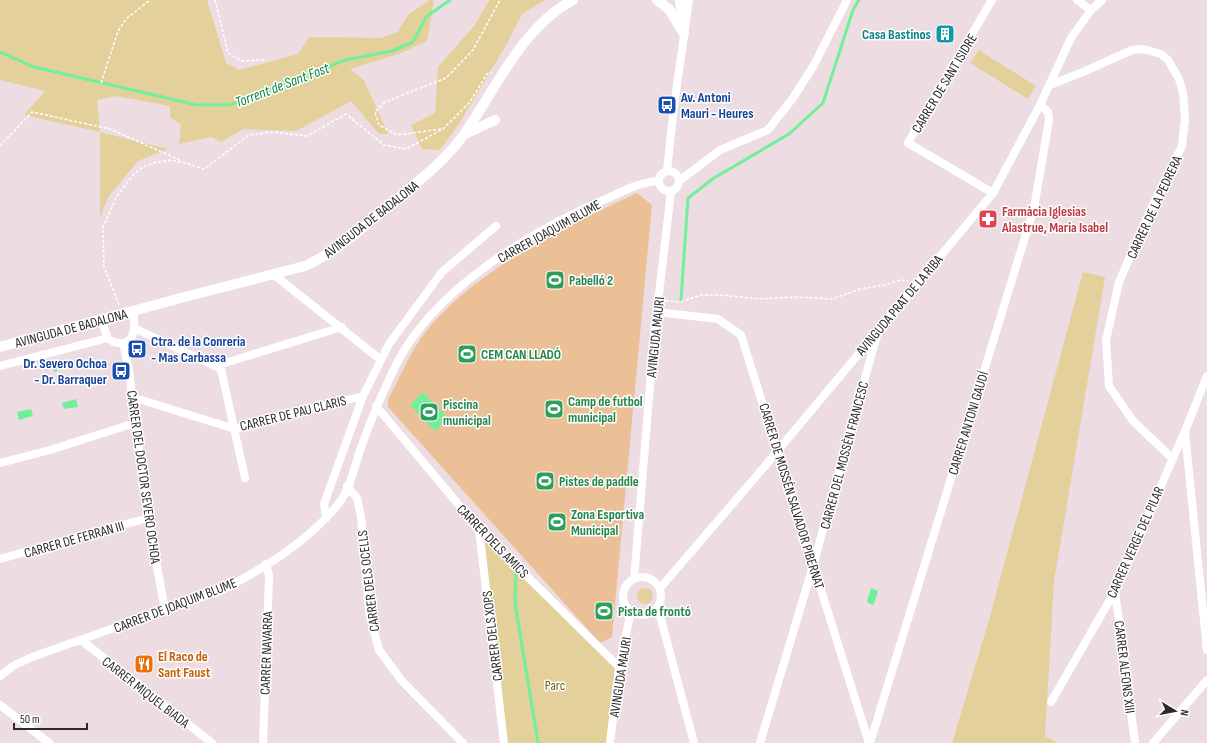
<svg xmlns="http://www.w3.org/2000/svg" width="1207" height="743" viewBox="0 0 1207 743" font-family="'Sofia Sans Condensed',sans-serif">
<rect width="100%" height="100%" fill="#eddde3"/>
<path fill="#e3d09a" d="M0,0h207l19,63 13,7 59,-16 11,-17 72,1 16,-6 12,-18 21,-14h4l-7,41 -28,13 -49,15 14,11 24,54h-9l-28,-33 -55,30 -53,-2 -22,13 -10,-5 -32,7 2,-19 -11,-8v-11l-54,-10 -19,4 3,32 68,17 -30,12 -30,36 -8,20v-85l-76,-17 21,-24 -45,-11z
M489,0h56l-23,14 -17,33 -46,77 -19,26 -18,-1 -11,-24 24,-12 3,-46 37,-42z
M979,50l57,36 -8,13 -58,-36z
M1083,272l22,5 -51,304 -9,155 13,7h-106l37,-123z
M479,529l140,138 -9,76h-106z
M637 596a8 8 0 1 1 16 0a8 8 0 1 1-16 0Z"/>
<path fill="#ebc096" d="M637,193l15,12 -40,432 -12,6 -212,-236v-8c11,-20 20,-42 33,-61 47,-65 145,-112 216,-145z"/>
<path fill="#71ef9b" d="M65,359l2,8 -10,2v2l-3,1 -2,-9z
M423,392l25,26 -13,13 -25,-26z
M76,399l2,8 -14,2 -2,-6z
M31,409l2,7 -14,4 -2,-8z
M871,588l7,3 -4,13 -2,1 -5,-3z"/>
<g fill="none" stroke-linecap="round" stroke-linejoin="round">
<path stroke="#71ef9b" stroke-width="3" d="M0,52l34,15 163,38h33l115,-45 47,-9 21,-9 13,-25 24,-17
M681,300l7,-102 26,-20 75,-44 34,-31 30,-93 6,-10
M516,567l-1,36 23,140"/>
<path stroke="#fff" stroke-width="1.5" stroke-dasharray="3 2" stroke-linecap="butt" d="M215,0l13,53 14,8 22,-1
M101,83l17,-52 8,-12 24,-19
M441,129l-44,6 -18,-10 -4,-13 10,-10 61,-24 27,-28 27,-50
M0,146l32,-34 78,17 72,32
M666,301l14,1 21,-7h19l40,4 34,-2 38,2 28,-10 24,-4 17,-5 7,1
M119,305l-15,-38 -1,-40 14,-31 16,-21 10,-8 10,-4 17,-3 16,3 18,6 45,-34 25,-3 33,4 39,-22 38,31 22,4 37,-20 27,-27 17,-28 5,-2"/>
<path stroke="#fff" stroke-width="8" d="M992,0l-84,143 85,50
M1077,0l14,10
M1050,85l33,-13 49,-22 11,-1 18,5 7,6 11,19 4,14 2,26 -3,27 -33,67 -30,69 -13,58 3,46 24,35 39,37
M667,171l7,-65 15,-106
M659 181a10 10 0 1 1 20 0a10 10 0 1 1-20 0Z
M679,181l41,-31 48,-20 25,-32 21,-33 33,-65
M273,274l108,86
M657,312l61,7 23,16 128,408
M102,320c2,5 3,13 6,18 3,3 7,5 11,5 18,2 16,-21 14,-32
M134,328l87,41 24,109
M123,343l6,27 19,148 17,92
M0,366l108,-28
M215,366l127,-39
M132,397l103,32 128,-33
M376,406l103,123 140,138
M1185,432l22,218
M0,463l50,-13 85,-27
M347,486l10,12 4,19 8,95 10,38 23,31 61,62
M326,518l-2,-14 39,-108 26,-52 53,-72 54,-46
M479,529l25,214
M0,559l148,-41
M623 596a19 19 0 1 1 38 0a19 19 0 1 1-38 0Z
M634,579l20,-242 17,-146
M661,587l104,-121 228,-273 47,-88 31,-67 20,-28 11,-10
M1115,591l20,152
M658,608l36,135
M81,640l131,103
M0,676l13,-10 19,-9 192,-68c42,-22 85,-48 115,-86 12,-15 16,-40 23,-58 10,-28 21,-54 34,-80 38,-76 135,-134 210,-166 17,-8 34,-17 53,-18
M1051,702l64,-111 70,-160 22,-55
M0,705l49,38
M263,743l6,-167 -3,-12
M610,743l9,-76 12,-56
M760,743l53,-177 65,-235
M870,743l164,-535 15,-88 -1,-8 -8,-7
M1153,743l54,-63"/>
<path stroke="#fff" stroke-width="10" d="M657,0l12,9 15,25
M680,0l3,28
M465,134l30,-14
M0,347l177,-48 128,-33c35,-16 63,-43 93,-68 24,-20 49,-39 67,-65 31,-45 58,-107 108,-133"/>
</g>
<defs>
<symbol id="building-square" viewBox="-11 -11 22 22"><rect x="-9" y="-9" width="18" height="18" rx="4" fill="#0f9aa8" stroke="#fff"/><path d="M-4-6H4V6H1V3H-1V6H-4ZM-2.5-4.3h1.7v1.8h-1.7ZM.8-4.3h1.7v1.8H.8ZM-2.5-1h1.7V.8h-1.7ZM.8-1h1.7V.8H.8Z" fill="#fff"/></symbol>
<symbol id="bus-square" viewBox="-11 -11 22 22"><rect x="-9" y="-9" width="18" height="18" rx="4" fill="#1a4fb4" stroke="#fff"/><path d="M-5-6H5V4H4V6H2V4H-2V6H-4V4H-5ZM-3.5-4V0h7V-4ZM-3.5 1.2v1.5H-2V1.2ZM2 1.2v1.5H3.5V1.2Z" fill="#fff"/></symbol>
<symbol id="pharmacy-square" viewBox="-11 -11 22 22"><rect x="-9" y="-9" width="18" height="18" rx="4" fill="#e0444e" stroke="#fff"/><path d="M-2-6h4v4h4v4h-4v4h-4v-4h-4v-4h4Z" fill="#fff"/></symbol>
<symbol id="stadium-square" viewBox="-11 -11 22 22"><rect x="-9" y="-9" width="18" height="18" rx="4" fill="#2e9e5b" stroke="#fff"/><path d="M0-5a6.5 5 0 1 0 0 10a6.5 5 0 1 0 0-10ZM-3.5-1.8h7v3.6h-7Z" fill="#fff"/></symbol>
<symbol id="restaurant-square" viewBox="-11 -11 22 22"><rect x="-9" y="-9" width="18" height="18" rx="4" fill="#e8710a" stroke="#fff"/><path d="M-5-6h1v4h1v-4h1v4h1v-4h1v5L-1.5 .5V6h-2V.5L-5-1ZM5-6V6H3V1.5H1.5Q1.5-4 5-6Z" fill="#fff"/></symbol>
</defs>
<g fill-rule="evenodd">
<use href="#building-square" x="934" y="23" width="22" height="22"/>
<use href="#bus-square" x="656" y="94" width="22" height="22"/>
<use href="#pharmacy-square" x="977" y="208" width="22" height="22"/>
<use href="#stadium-square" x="544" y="269" width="22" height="22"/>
<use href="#bus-square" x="126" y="338" width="22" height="22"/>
<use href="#stadium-square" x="456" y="343" width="22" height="22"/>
<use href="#bus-square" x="110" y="360" width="22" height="22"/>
<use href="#stadium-square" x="543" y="398" width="22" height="22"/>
<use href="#stadium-square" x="418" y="401" width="22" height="22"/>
<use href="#stadium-square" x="534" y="470" width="22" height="22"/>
<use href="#stadium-square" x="546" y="511" width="22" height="22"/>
<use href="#stadium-square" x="593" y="600" width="22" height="22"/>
<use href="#restaurant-square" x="133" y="653" width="22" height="22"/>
</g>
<g text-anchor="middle" stroke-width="3" stroke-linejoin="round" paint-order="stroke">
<g font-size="14" font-weight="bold" fill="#0d838f" stroke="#fff" text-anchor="end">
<text x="931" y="39">Casa Bastinos</text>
</g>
<g font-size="14" fill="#2b2b2b" stroke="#fff">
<text transform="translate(944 83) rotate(-59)" y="5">CARRER DE SANT ISIDRE</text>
<text transform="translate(1154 207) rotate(-65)" y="5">CARRER DE LA PEDRERA</text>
<text transform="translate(371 219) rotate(-38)" y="5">AVINGUDA DE BADALONA</text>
<text transform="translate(549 231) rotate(-29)" y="5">CARRER JOAQUIM BLUME</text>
<text transform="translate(899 305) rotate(-50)" y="5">AVINGUDA PRAT DE LA RIBA</text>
<text transform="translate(71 328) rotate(-15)" y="5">AVINGUDA DE BADALONA</text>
<text transform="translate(655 337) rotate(-84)" y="5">AVINGUDA MAURI</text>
<text transform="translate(293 413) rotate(-14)" y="5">CARRER DE PAU CLARIS</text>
<text transform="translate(968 423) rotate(-73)" y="5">CARRER ANTONI GAUDÍ</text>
<text transform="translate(844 455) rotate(-75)" y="5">CARRER DEL MOSSÈN FRANCESC</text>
<text transform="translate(144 477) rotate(82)" y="5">CARRER DEL DOCTOR SEVERO OCHOA</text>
<text transform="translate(792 496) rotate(73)" y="5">CARRER DE MOSSÈN SALVADOR PIBERNAT</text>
<text transform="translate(74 539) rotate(-16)" y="5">CARRER DE FERRAN III</text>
<text transform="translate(493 541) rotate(46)" y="5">CARRER DELS AMICS</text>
<text transform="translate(1135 542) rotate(-66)" y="5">CARRER VERGE DEL PILAR</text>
<text transform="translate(368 581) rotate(-97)" y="5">CARRER DELS OCELLS</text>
<text transform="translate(175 605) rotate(-21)" y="5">CARRER DE JOAQUIM BLUME</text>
<text transform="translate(492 636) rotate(-97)" y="5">CARRER DELS XOPS</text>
<text transform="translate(266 653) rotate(-88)" y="5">CARRER NAVARRA</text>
<text transform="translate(1125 667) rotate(83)" y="5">CARRER ALFONS XIII</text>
<text transform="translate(620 677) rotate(-81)" y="5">AVINGUDA MAURI</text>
<text transform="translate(146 692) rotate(38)" y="5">CARRER MIQUEL BIADA</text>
</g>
<g font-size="14" font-weight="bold" fill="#164399" stroke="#fff" text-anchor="start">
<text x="681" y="102">Av. Antoni<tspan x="681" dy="16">Mauri - Heures</tspan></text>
<text x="151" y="346">Ctra. de la Conreria<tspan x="151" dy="16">- Mas Carbassa</tspan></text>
<text x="107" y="368" text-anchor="end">Dr. Severo Ochoa<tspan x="107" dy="16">- Dr. Barraquer</tspan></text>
</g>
<g font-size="14" font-weight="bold" fill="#be3a42" stroke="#fff" text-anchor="start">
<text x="1002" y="216">Farmàcia Iglesias<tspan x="1002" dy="16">Alastrue, Maria Isabel</tspan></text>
</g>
<g font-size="14" font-weight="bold" fill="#27864d" stroke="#fff" text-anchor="start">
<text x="569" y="285">Pabelló 2</text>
<text x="481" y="359">CEM CAN LLADÓ</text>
<text x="568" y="406">Camp de futbol<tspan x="568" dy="16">municipal</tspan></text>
<text x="443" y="409">Piscina<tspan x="443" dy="16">municipal</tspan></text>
<text x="559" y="486">Pistes de paddle</text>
<text x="571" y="519">Zona Esportiva<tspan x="571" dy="16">Municipal</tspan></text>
<text x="618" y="616">Pista de frontó</text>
</g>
<g font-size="14" font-weight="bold" fill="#c56008" stroke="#fff" text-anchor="start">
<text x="158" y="661">El Raco de<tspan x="158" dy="16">Sant Faust</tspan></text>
</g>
<g font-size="14" fill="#695e1a" stroke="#fff">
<text x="555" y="690">Parc</text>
</g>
<g font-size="15" font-style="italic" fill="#0e8841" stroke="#fff">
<text transform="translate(282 85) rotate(-21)" y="5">Torrent de Sant Fost</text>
</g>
</g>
<g transform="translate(1175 711) rotate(100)" stroke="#ffffff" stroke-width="3" paint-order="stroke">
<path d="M0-3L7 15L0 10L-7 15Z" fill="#2b2b2b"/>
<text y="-6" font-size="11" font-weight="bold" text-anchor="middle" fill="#2b2b2b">N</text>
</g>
<path d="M14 723v6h73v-6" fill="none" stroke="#2b2b2b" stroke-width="2"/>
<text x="20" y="723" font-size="12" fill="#2b2b2b" stroke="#ffffff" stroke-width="3" paint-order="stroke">50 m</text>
</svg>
